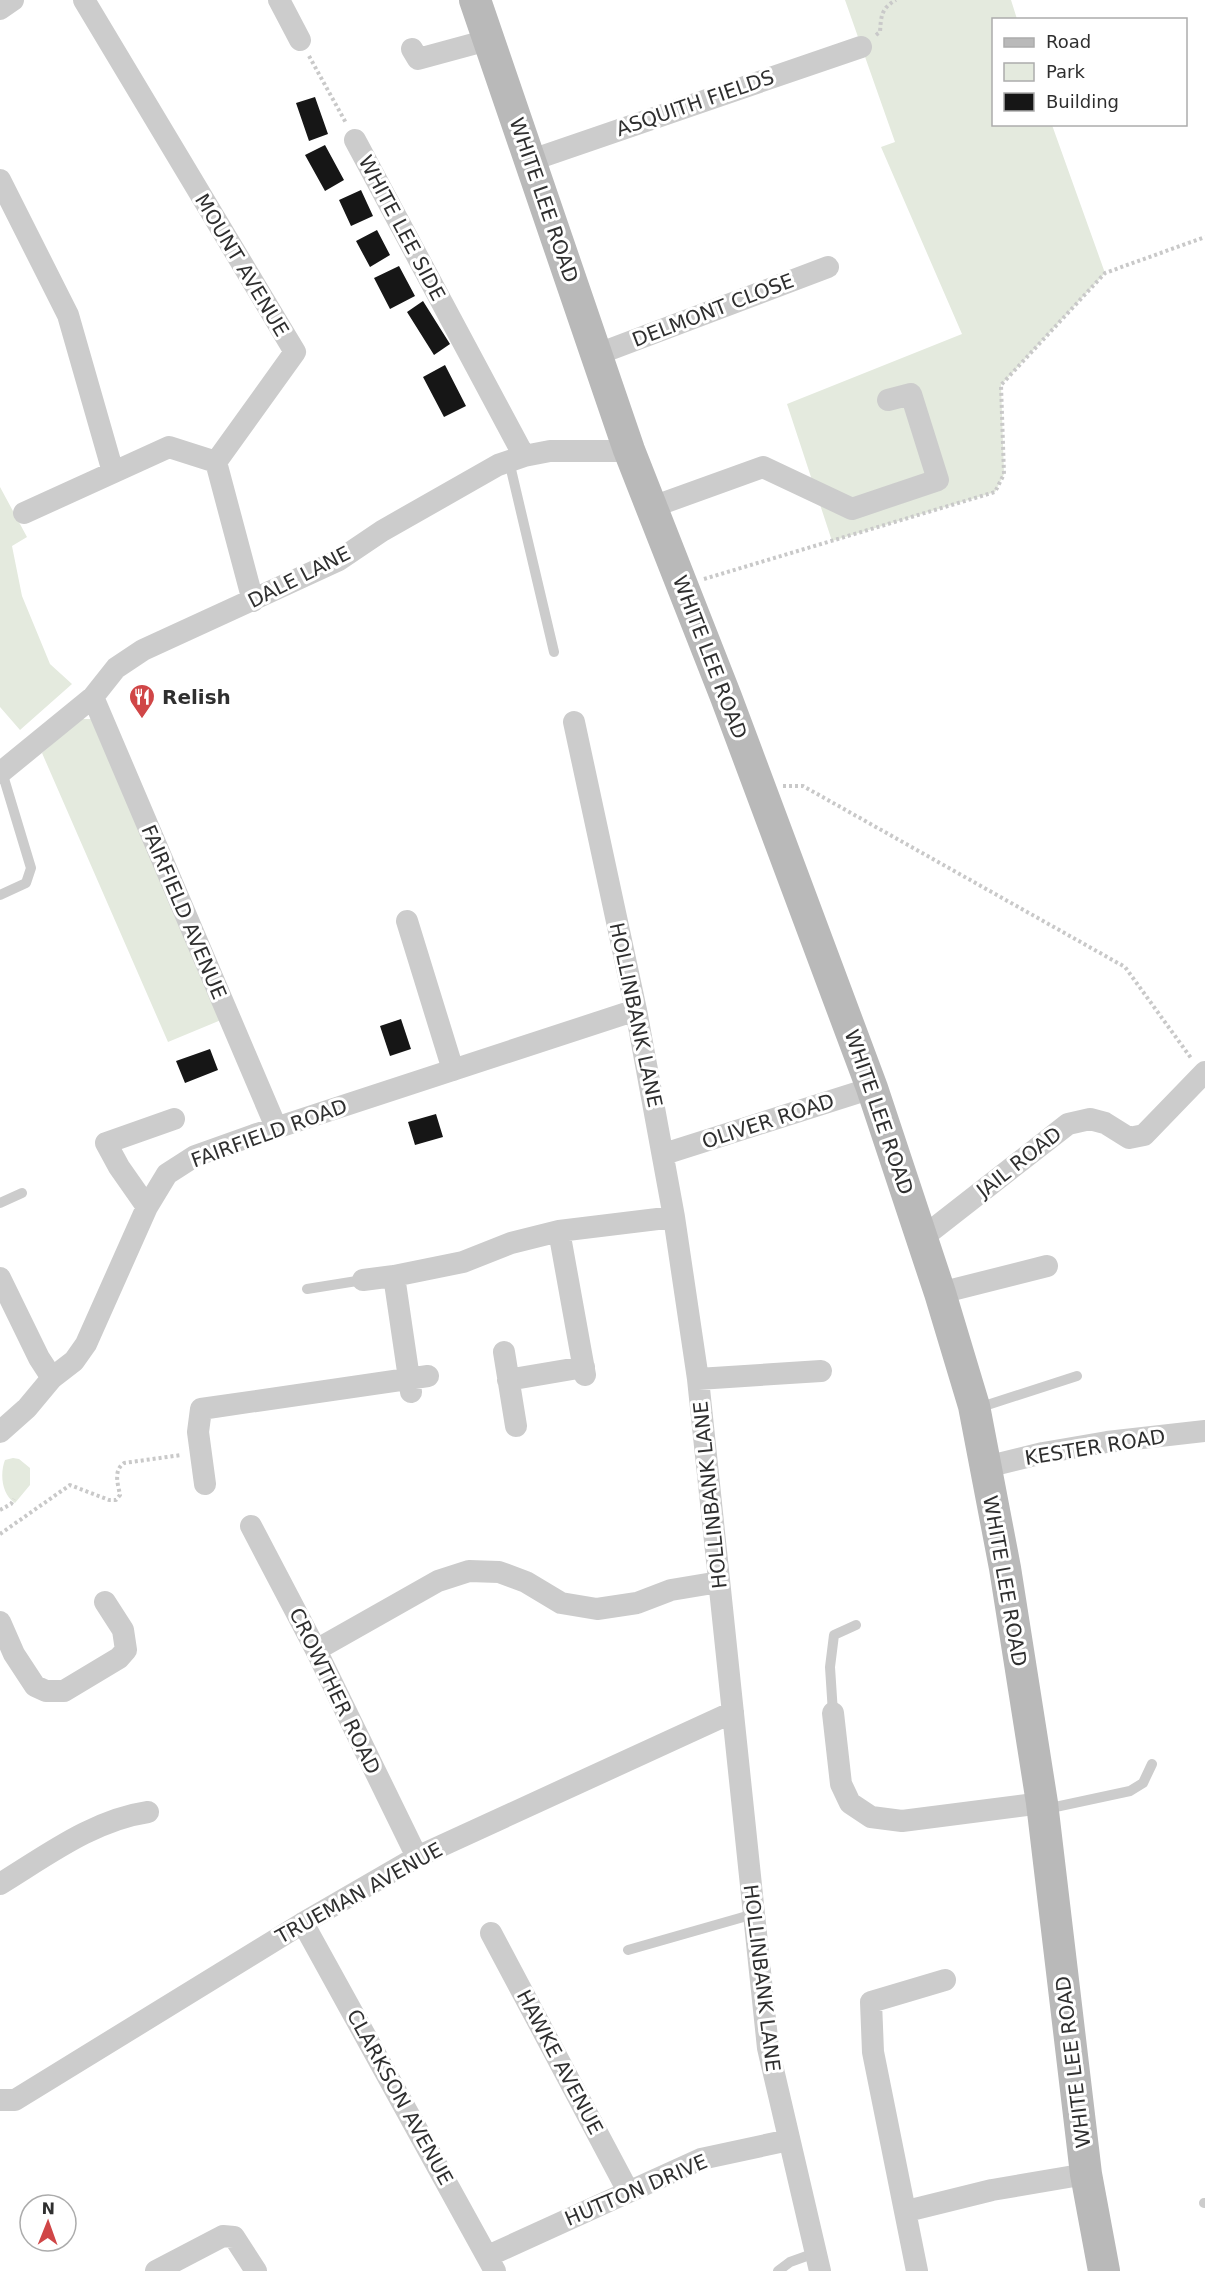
<svg xmlns="http://www.w3.org/2000/svg" width="1205" height="2271" viewBox="0 0 1205 2271" font-family="'DejaVu Sans',sans-serif">
<rect width="100%" height="100%" fill="#fff"/>
<path fill="#e4eade" d="M845,0h166l6,19 -23,1v104l58,1 53,148 -104,112 3,89 -9,18 -163,49 -45,-137 175,-70 -81,-187 14,-5z
M0,487l27,50 -15,9 10,50 28,68 22,20 -52,46 -20,-23z
M81,719h10l130,301 -53,22 -126,-289z
M13,1458l6,1 11,9v17l-15,18c-14,-9 -15,-30 -10,-43z"/>
<path fill="#161616" d="M315,97l13,37 -19,7 -13,-38z
M325,145l19,35 -19,11 -20,-36z
M361,190l12,26 -22,10 -12,-26z
M377,230l13,25 -20,12 -14,-26z
M399,266l16,30 -25,13 -16,-31z
M423,301l27,43 -16,11 -27,-43z
M445,365l21,41 -22,11 -21,-40z
M401,1019l10,30 -21,7 -10,-30z
M210,1049l8,21 -33,13 -9,-22z
M436,1114l7,23 -28,8 -7,-23z"/>
<g fill="none" stroke-linecap="round" stroke-linejoin="round">
<path stroke="#c9c9c9" stroke-width="4" stroke-dasharray="3 3" stroke-linecap="butt" d="M876,35l4,-3c1,-15 1,-24 16,-32
M309,56l37,67
M704,579l291,-87 9,-18 -3,-89 104,-112 100,-36
M783,786h20l322,181 66,91
M0,1510l11,-6 3,-5
M0,1534l70,-49 39,15h7l4,-5c-2,-11 -7,-24 4,-32l57,-8"/>
<path stroke="#ccc" stroke-width="10" d="M509,461l45,191
M0,895l26,-12 5,-15 -29,-96
M0,1203l22,-10
M307,1289l56,-9
M978,1408l99,-32
M833,1713l-3,-46 4,-32 22,-10
M1046,1809l84,-18 13,-8 9,-19
M628,1950l126,-36
M1204,2203h1
M778,2271l12,-9 25,-9"/>
<path stroke="#ccc" stroke-width="22" d="M84,0l211,352 -79,110 37,139
M279,0l21,40
M0,9l13,-9
M412,49l6,10 70,-19
M355,140l169,316
M529,161l332,-114
M0,180l68,135 45,157
M598,354l230,-87
M652,507l111,-40 89,42 86,-29 -27,-86 -23,6
M24,513l145,-66 47,15
M93,697l183,430
M574,722l62,288 38,207 24,162 70,669 52,223
M0,773l93,-76 23,-29 27,-18 196,-90 43,-29 116,-66 26,-9 26,-5h80
M407,921l46,149
M664,1154l208,-66
M147,1207l-28,-40 -13,-24 68,-24
M559,1231l26,144
M922,1238l146,-114 22,-5 15,4 24,15 15,-3 61,-63
M394,1276l17,116
M0,1278l39,80 13,20
M363,1280l31,-4 69,-14 48,-19 48,-12 115,-14
M940,1293l107,-27
M504,1352l12,74
M698,1379l123,-8
M508,1380l76,-13
M0,1432l27,-24 25,-30 22,-17 12,-17 61,-137 20,-33 28,-18 59,-21 382,-125
M986,1467l57,-14 64,-11 98,-11
M205,1484l-7,-52 3,-23 227,-33
M251,1526l65,124 101,207
M0,1622l14,32 21,32 11,5h18l55,-33 7,-8 -3,-20 -18,-28
M316,1650l122,-69 31,-10 30,1 27,10 35,21 36,6 40,-6 34,-13 48,-8
M833,1713l8,71 9,19 21,14 31,4 140,-18
M0,1884c46,-28 93,-64 148,-72
M303,1923l192,348
M491,1933l137,258
M0,2100h15l288,-177 114,-66 316,-145
M907,2211l85,-21 94,-16
M488,2256l213,-97 88,-19
M156,2271l67,-35 11,1 22,34
M917,2271l-44,-219 -2,-50 74,-22"/>
<path stroke="#b9b9b9" stroke-width="32" d="M475,0l154,450 97,247 146,391 68,205 34,113 31,162 37,235 44,371 18,97"/>
</g>
<defs>
<symbol id="restaurant-pin" viewBox="-11 -11 22 30"><path d="M0 17L-7.5 6A9.5 9.5 0 1 1 7.5 6Z" fill="#d04647" stroke="#fff"/><path d="M-5-6h1v4h1v-4h1v4h1v-4h1v5L-1.5 .5V6h-2V.5L-5-1ZM5-6V6H3V1.5H1.5Q1.5-4 5-6Z" fill="#fff"/></symbol>
</defs>
<g fill-rule="evenodd">
<use href="#restaurant-pin" x="127" y="682" width="30" height="40"/>
</g>
<g text-anchor="middle" stroke-width="6" stroke-linejoin="round" paint-order="stroke">
<g font-size="20" fill="#2f2f2f" stroke="#fff">
<text transform="translate(695 103) rotate(-19)" y="7">ASQUITH FIELDS</text>
<text transform="translate(544 200) rotate(71)" y="7">WHITE LEE ROAD</text>
<text transform="translate(402 228) rotate(62)" y="7">WHITE LEE SIDE</text>
<text transform="translate(242 265) rotate(59)" y="7">MOUNT AVENUE</text>
<text transform="translate(713 310) rotate(-21)" y="7">DELMONT CLOSE</text>
<text transform="translate(299 577) rotate(-27)" y="7">DALE LANE</text>
<text transform="translate(710 657) rotate(69)" y="7">WHITE LEE ROAD</text>
<text transform="translate(184 912) rotate(67)" y="7">FAIRFIELD AVENUE</text>
<text transform="translate(636 1015) rotate(78)" y="7">HOLLINBANK LANE</text>
<text transform="translate(879 1112) rotate(71)" y="7">WHITE LEE ROAD</text>
<text transform="translate(768 1121) rotate(-18)" y="7">OLIVER ROAD</text>
<text transform="translate(269 1133) rotate(-20)" y="7">FAIRFIELD ROAD</text>
<text transform="translate(1019 1162) rotate(-38)" y="7">JAIL ROAD</text>
<text transform="translate(1095 1447) rotate(-9)" y="7">KESTER ROAD</text>
<text transform="translate(710 1495) rotate(-96)" y="7">HOLLINBANK LANE</text>
<text transform="translate(1005 1581) rotate(80)" y="7">WHITE LEE ROAD</text>
<text transform="translate(335 1691) rotate(64)" y="7">CROWTHER ROAD</text>
<text transform="translate(359 1893) rotate(-29)" y="7">TRUEMAN AVENUE</text>
<text transform="translate(762 1978) rotate(83)" y="7">HOLLINBANK LANE</text>
<text transform="translate(560 2062) rotate(62)" y="7">HAWKE AVENUE</text>
<text transform="translate(1073 2062) rotate(-97)" y="7">WHITE LEE ROAD</text>
<text transform="translate(400 2097) rotate(61)" y="7">CLARKSON AVENUE</text>
<text transform="translate(636 2190) rotate(-23)" y="7">HUTTON DRIVE</text>
</g>
<g font-size="20" font-weight="bold" fill="#2f2f2f" stroke="#fff" text-anchor="start">
<text x="162" y="704">Relish</text>
</g>
</g>
<rect x="992" y="18" width="195" height="108" fill="#ffffff" stroke="#acacac" stroke-width="1.5"/>
<rect x="1004" y="38" width="30" height="9" fill="#b9b9b9" stroke="#acacac" stroke-width="1.5"/>
<text x="1046" y="48" font-size="18" fill="#2f2f2f">Road</text>
<rect x="1004" y="63" width="30" height="18" fill="#e4eade" stroke="#acacac" stroke-width="1.5"/>
<text x="1046" y="78" font-size="18" fill="#2f2f2f">Park</text>
<rect x="1004" y="93" width="30" height="18" fill="#161616" stroke="#acacac" stroke-width="1.5"/>
<text x="1046" y="108" font-size="18" fill="#2f2f2f">Building</text>
<g transform="translate(48 2223) rotate(1)"><circle r="28" fill="#ffffff" stroke="#acacac" stroke-width="1.5"/>
<path d="M0-4.5L10 22L0 15L-10 22Z" fill="#d04647"/>
<text y="-9" font-size="16" font-weight="bold" text-anchor="middle" fill="#2f2f2f">N</text>
</g>
</svg>
